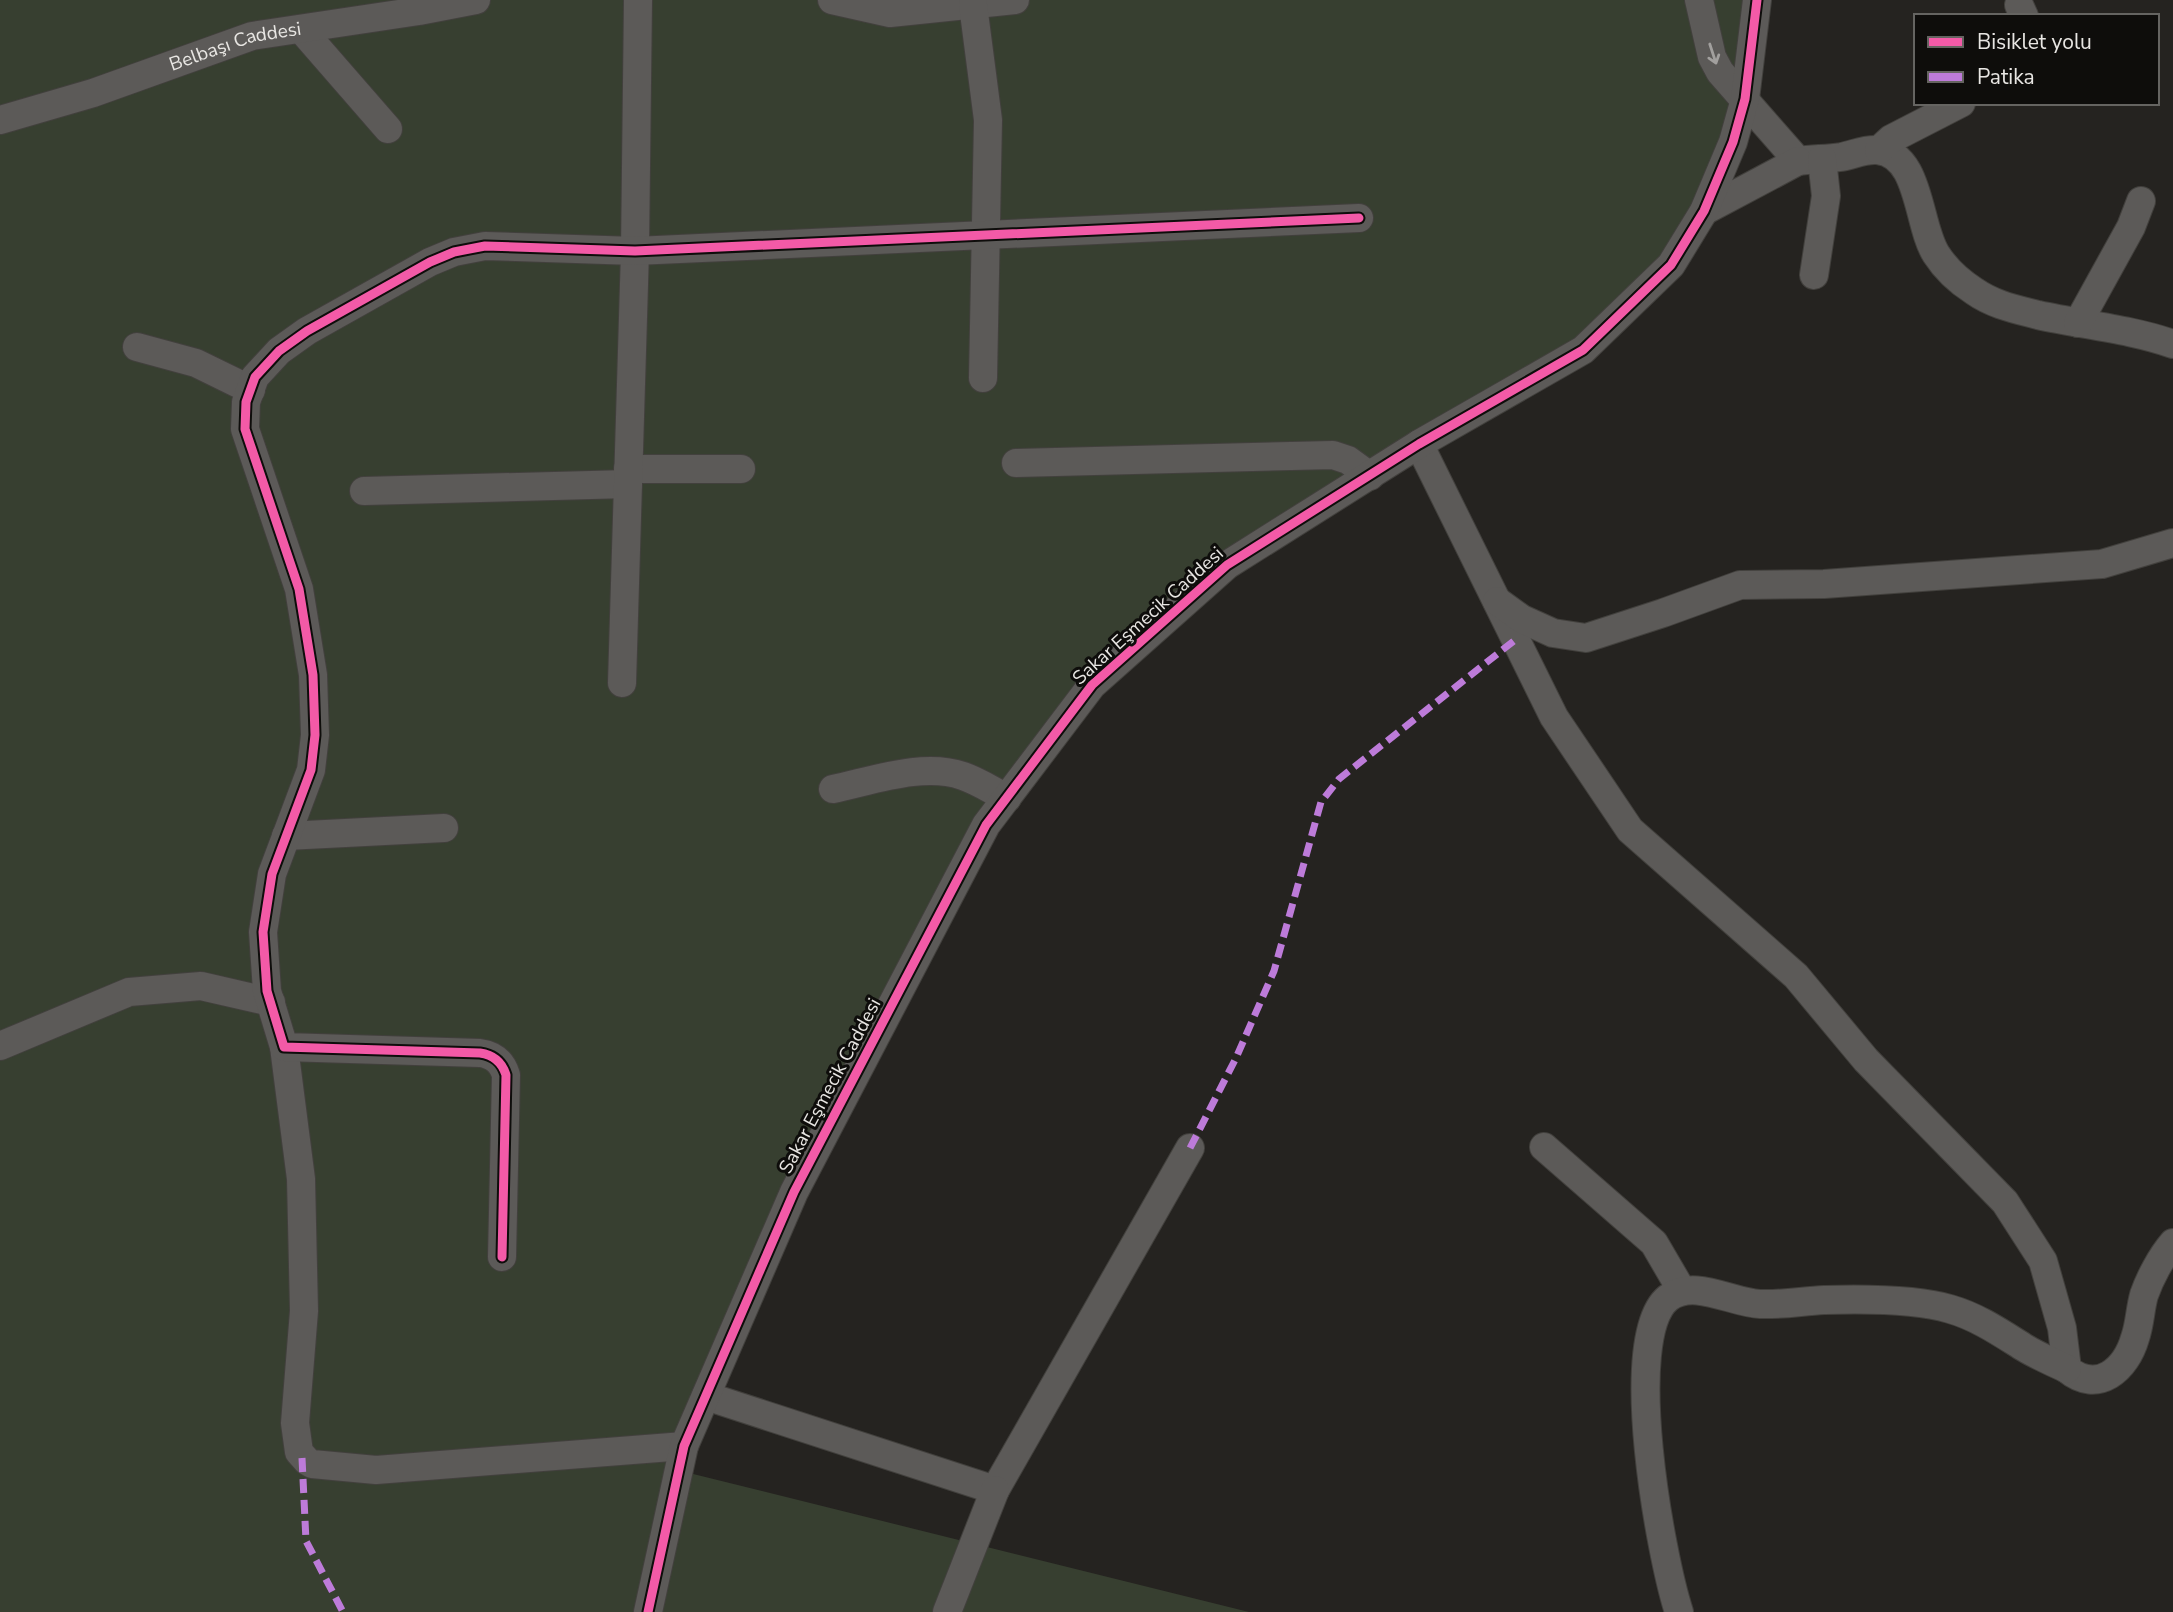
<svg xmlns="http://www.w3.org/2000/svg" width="2173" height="1612" viewBox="0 0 2173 1612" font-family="'Nunito Sans',sans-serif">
<rect width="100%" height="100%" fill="#252320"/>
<path fill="#373f30" d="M0,0H1762L1758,39L1692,224L1610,321L1311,510L1066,719L895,996L681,1471L1249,1612H0Z"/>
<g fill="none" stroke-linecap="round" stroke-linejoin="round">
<defs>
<g id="minor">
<path d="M832,0L890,13L1015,0"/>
<path d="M1699,0L1712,57L1720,72L1798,161C1812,159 1827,159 1841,157C1853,155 1864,149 1877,150C1921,154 1917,224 1936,254C1945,268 1960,282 1974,291C1994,305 2015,309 2038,315C2083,325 2130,329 2173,344"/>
<path d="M973,5L988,120L983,378"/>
<path d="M2019,5L2024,16"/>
<path d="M301,29L388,129"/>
<path id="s1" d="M0,120L93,93L252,36L419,11L476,0"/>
<path d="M1879,150L1891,139L1961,103"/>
<path d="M1704,211L1798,161"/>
<path d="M1814,275L1826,196L1822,159"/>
<path d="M2078,323L2131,227L2141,201"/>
<path d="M137,347L196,363L251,390"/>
<path d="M1419,444L1554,717L1630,830L1796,976L1866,1060L2005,1202L2043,1261L2062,1328L2067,1369C2098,1395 2126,1369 2135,1338C2140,1324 2140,1309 2144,1295C2150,1278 2161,1257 2173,1243"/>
<path d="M1016,463L1333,455L1348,460L1370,476"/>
<path d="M628,469H741"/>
<path d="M364,491L628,484"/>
<path d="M1497,601L1522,619L1553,633L1586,638L1663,613L1740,585L1824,584L2102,564L2173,543"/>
<path d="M622,683L635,251L638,0"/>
<path d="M833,789C872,781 923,762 963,776C978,781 993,791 1007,798"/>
<path d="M286,836L444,828"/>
<path d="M0,1046L129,992L201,986L271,1002"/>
<path d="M284,1047L301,1179L304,1311L295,1423L299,1452L307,1461L312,1464L376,1470L684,1446"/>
<path d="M1544,1147L1654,1243L1682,1291"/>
<path d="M502,1257L506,1075C502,1062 494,1055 480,1053L284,1047L267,991L263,932L272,874L311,770L315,735L313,675L299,589L245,429L246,402L255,377L279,351L307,331L430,262L454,252L485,246L635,251L1359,218"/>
<path d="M706,1396L995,1490L1190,1148"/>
<path d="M648,1612L684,1446L794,1192L986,825L1092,685L1227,565L1419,444L1583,350L1671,265L1704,211L1733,142L1745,99L1757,0"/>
<path d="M947,1612L995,1490"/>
<path d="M1679,1612C1661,1557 1620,1337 1668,1298C1694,1278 1732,1303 1760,1304C1781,1305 1803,1301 1824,1300C1858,1299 1917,1299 1950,1309C1978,1317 2001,1333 2025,1348C2038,1356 2053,1362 2067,1369"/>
</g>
</defs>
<use href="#minor" stroke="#42403d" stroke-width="30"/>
<use href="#minor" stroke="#5c5a58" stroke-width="28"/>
<path stroke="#bd7bd9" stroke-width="7" stroke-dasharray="14 7" stroke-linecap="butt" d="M1190,1148L1236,1058L1274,971L1321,802L1339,779L1515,640
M302,1458L306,1541L343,1612"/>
<defs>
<path id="cycleway" d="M502,1257L506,1075C502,1062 494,1055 480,1053L284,1047L267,991L263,932L272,874L311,770L315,735L313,675L299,589L245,429L246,402L255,377L279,351L307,331L430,262L454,252L485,246L635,251L1359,218
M648,1612L684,1446L794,1192L986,825L1092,685L1227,565L1419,444L1583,350L1671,265L1704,211L1733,142L1745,99L1757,0"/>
</defs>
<use href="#cycleway" stroke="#0e0d0b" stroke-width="13"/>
<use href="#cycleway" stroke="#f35aa7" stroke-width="9"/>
</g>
<defs><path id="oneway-shaft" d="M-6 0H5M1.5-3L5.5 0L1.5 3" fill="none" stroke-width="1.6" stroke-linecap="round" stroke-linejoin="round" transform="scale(1.75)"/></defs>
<use stroke="#a2a09e" href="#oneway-shaft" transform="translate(1713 54) rotate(72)"/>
<g text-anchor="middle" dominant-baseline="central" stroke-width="6" stroke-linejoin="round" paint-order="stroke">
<g font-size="19" fill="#e8e6e3" stroke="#0e0d0b">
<text stroke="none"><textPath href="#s1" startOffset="247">Belbaşı Caddesi</textPath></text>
<text transform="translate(1148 616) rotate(-42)">Sakar Eşmecik Caddesi</text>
<text transform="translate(830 1086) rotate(-62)">Sakar Eşmecik Caddesi</text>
</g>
</g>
<rect x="1914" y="14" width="245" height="91" fill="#0e0d0b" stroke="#656461" stroke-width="2"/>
<rect x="1928" y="37" width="35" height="10" fill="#f35aa7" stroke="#656461" stroke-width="2"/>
<text x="1977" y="49" font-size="21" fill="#e8e6e3">Bisiklet yolu</text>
<rect x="1928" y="72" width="35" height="10" fill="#bd7bd9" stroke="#656461" stroke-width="2"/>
<text x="1977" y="84" font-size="21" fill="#e8e6e3">Patika</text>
</svg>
